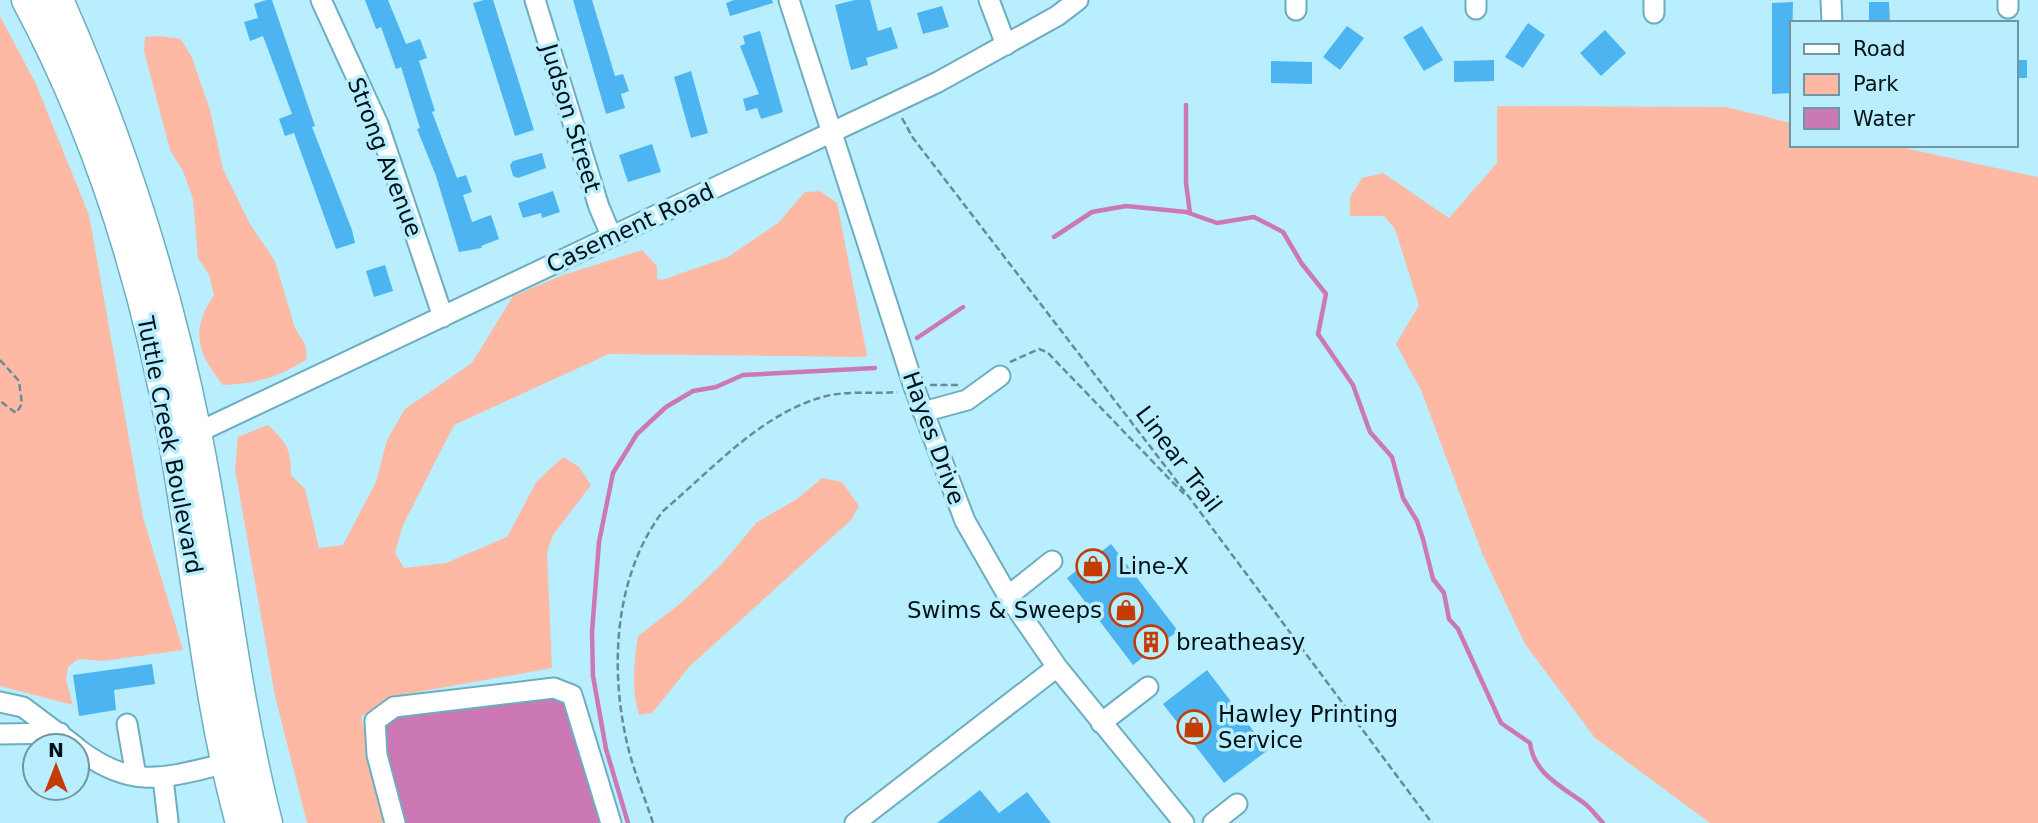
<svg xmlns="http://www.w3.org/2000/svg" width="2038" height="823" viewBox="0 0 2038 823" font-family="'DejaVu Sans',sans-serif">
<rect width="100%" height="100%" fill="#b9eefe"/>
<path fill="#feb9a4" d="M0,16L36,84L89,215L143,517L183,650L103,661L78,659L68,667L66,680L73,705L0,686Z
M160,36L181,39L192,58L210,110L223,169L250,224L275,261L295,328L305,344L307,359C279,377 256,384 223,385C197,353 190,330 214,295L209,275L198,258L193,199L183,171L170,150L144,51L145,37Z
M1497,106L1726,107L1791,123V145H1891L2038,177V823H1710L1595,738L1525,644L1482,553L1421,390L1396,344L1419,305L1395,229L1384,216H1350V197L1362,178L1383,173L1449,218L1497,163Z
M820,191L837,203L867,355L865,357L609,354L454,425L403,525L395,553L404,568L446,563L507,537L537,481L563,457L579,467L591,485L553,535L547,552L552,668L390,697L361,717L388,823H307L275,696L235,469L238,437L268,425C287,443 291,449 291,475L305,489L319,548L343,545L376,482L387,440L405,409L472,363L513,296L563,275L642,250L657,266V279L662,280L728,257L778,223L805,192Z
M822,478L842,482L859,506L851,520L690,666L652,713L639,715C631,689 634,662 638,636L681,603L721,565L757,522L797,499Z"/>
<path fill="#cb78b5" d="M550,695L563,700L568,708L602,823H404L382,741L384,728L398,714Z"/>
<g fill="none" stroke-linecap="round" stroke-linejoin="round">
<path stroke="#cb78b5" stroke-width="4.5" d="M1186,105V183L1190,213
M1054,237L1092,212L1126,206L1186,212L1217,223L1254,217L1283,232L1302,264L1326,294L1318,334L1353,385L1370,432L1392,457L1403,498L1417,521L1423,539L1433,579L1444,593L1449,619L1458,629L1501,723L1530,743C1534,774 1561,786 1584,803C1591,808 1597,817 1603,823
M917,338L963,307
M628,823L606,749L593,676L592,632L599,542L613,473L637,434L666,407L693,391L716,387L743,375L875,368"/>
</g>
<path fill="#4cb5f1" d="M266,0H272L315,126L312,127L352,230L355,243L336,249L294,133L285,136L279,119L292,114L263,36L250,41L244,22L258,18L254,4Z
M365,0H388L406,44L420,39L427,58L419,61L435,111L432,112L457,178L466,175L472,192L463,195L472,222L491,215L499,239L481,246L482,248L459,252L436,176L417,129L420,128L401,67L396,69L381,27L376,29Z
M484,0H493L534,130L515,136L473,3Z
M573,0H592L615,76L623,74L629,91L621,94L625,108L606,114Z
M734,0H772L773,3L730,16L726,3Z
M855,0H870L878,31L891,27L898,48L866,58L868,65L851,70L835,5Z
M1793,2L1791,93L1772,94V3Z
M1869,2H1889L1890,23H1869Z
M942,6L949,27L923,34L917,13Z
M1528,23L1545,35L1523,68L1505,57Z
M1347,26L1364,38L1340,70L1323,57Z
M1422,26L1443,60L1424,71L1403,37Z
M1605,30L1626,53L1601,76L1580,53Z
M760,31L783,112L761,119L757,108L746,111L743,99L759,94L740,46L745,44L743,36Z
M1494,60V81L1454,82V61Z
M2015,60H2027V78H2015Z
M1271,61L1312,62V84L1271,83Z
M691,71L708,133L691,138L674,77Z
M652,144L661,172L628,182L619,155Z
M542,153L546,168L518,178L513,176L510,165L513,161Z
M553,191L560,212L542,218L541,213L523,218L518,203Z
M385,265L393,291L374,297L366,271Z
M1111,544L1178,631L1133,665L1067,578Z
M152,664L155,684L114,690L116,710L79,716L73,675Z
M1207,670L1268,750L1224,783L1163,704Z
M980,790L999,813L1027,792L1051,823H937Z"/>
<g fill="none" stroke-linecap="round" stroke-linejoin="round">
<defs>
<path id="minor" d="M321,0L378,124L443,317
M535,0L599,207L611,235
M789,0L914,387L965,521L1008,596L1057,667L1184,823
M989,0L1006,45
M1654,0V13
M1831,0L1832,23
M2008,0V8
M1476,9V0
M1296,10V0
M923,412L967,400L1000,376
M188,437L938,82L1057,16L1078,0
M1008,596L1052,561
M0,702L23,707L75,746
M1101,723L1148,687
M127,724L136,776
M0,734L60,733
M77,748C132,791 165,778 227,763
M163,778L168,821
M395,823L377,755L375,721L394,707L554,688L572,695L611,823
M855,823L1057,667
M1213,823L1237,804"/>
<path id="highway" d="M27,0C100,136 147,290 174,441C197,568 207,698 241,823
M58,0C120,140 166,283 196,433C222,562 234,695 267,823"/>
</defs>
<use href="#minor" stroke="#6caec0" stroke-width="23"/>
<use href="#highway" stroke="#6caec0" stroke-width="33"/>
<path stroke="#678b97" stroke-width="2.5" stroke-dasharray="7 3.5" stroke-linecap="butt" d="M902,118L913,138L1192,501L1432,823
M0,360L19,381L22,404L16,413L0,401
M1010,362L1039,349L1047,352L1184,494
M930,385H958
M653,823C645,798 634,772 628,747C609,669 614,576 663,511C714,468 765,409 831,395C852,391 875,394 897,392"/>
<use href="#minor" stroke="#fff" stroke-width="19"/>
<use href="#highway" stroke="#fff" stroke-width="30"/>
</g>
<defs>
<symbol id="shop-ring" viewBox="-11 -11 22 22"><circle r="9.5" fill="#b9eefe" stroke="#c43c05" stroke-width="1.5"/><path d="M-5-2.5h2.3a2.7 3.5 0 0 1 5.4 0H5L5.5 6h-11ZM-1.5-2.5h3a1.5 2.3 0 0 0-3 0Z" fill="#c43c05"/></symbol>
<symbol id="building-ring" viewBox="-11 -11 22 22"><circle r="9.5" fill="#b9eefe" stroke="#c43c05" stroke-width="1.5"/><path d="M-4-6H4V6H1V3H-1V6H-4ZM-2.5-4.3h1.7v1.8h-1.7ZM.8-4.3h1.7v1.8H.8ZM-2.5-1h1.7V.8h-1.7ZM.8-1h1.7V.8H.8Z" fill="#c43c05"/></symbol>
</defs>
<g fill-rule="evenodd">
<use href="#shop-ring" x="1074" y="547" width="38" height="38"/>
<use href="#shop-ring" x="1107" y="591" width="38" height="38"/>
<use href="#building-ring" x="1132" y="623" width="38" height="38"/>
<use href="#shop-ring" x="1175" y="708" width="38" height="38"/>
</g>
<g text-anchor="middle" dominant-baseline="central" stroke-width="7" stroke-linejoin="round" paint-order="stroke">
<g font-size="23" fill="#001117" stroke="#b9eefe">
<text transform="translate(571 118) rotate(73)">Judson Street</text>
<text transform="translate(385 157) rotate(69)">Strong Avenue</text>
<text transform="translate(630 228) rotate(-25)">Casement Road</text>
<text transform="translate(934 438) rotate(70)">Hayes Drive</text>
<text transform="translate(170 445) rotate(79)">Tuttle Creek Boulevard</text>
<text transform="translate(1179 459) rotate(53)">Linear Trail</text>
</g>
<g font-size="23" fill="#001117" stroke="#b9eefe" text-anchor="start">
<text x="1118" y="566">Line-X</text>
<text x="1102" y="610" text-anchor="end">Swims &amp; Sweeps</text>
<text x="1176" y="642">breatheasy</text>
<text x="1218" y="714">Hawley Printing<tspan x="1218" dy="26">Service</tspan></text>
</g>
</g>
<rect x="1790" y="21" width="228" height="126" fill="#b9eefe" stroke="#6f96a2" stroke-width="2"/>
<rect x="1804" y="44" width="35" height="10" fill="#ffffff" stroke="#6f96a2" stroke-width="2"/>
<text x="1853" y="56" font-size="21" fill="#001117">Road</text>
<rect x="1804" y="74" width="35" height="21" fill="#feb9a4" stroke="#6f96a2" stroke-width="2"/>
<text x="1853" y="91" font-size="21" fill="#001117">Park</text>
<rect x="1804" y="108" width="35" height="21" fill="#cb78b5" stroke="#6f96a2" stroke-width="2"/>
<text x="1853" y="126" font-size="21" fill="#001117">Water</text>
<g transform="translate(56 767)"><circle r="33" fill="#b9eefe" stroke="#6f96a2" stroke-width="2"/>
<path d="M0-5L12 26L0 18L-12 26Z" fill="#c43c05"/>
<text y="-10" font-size="19" font-weight="bold" text-anchor="middle" fill="#001117">N</text>
</g>
</svg>
